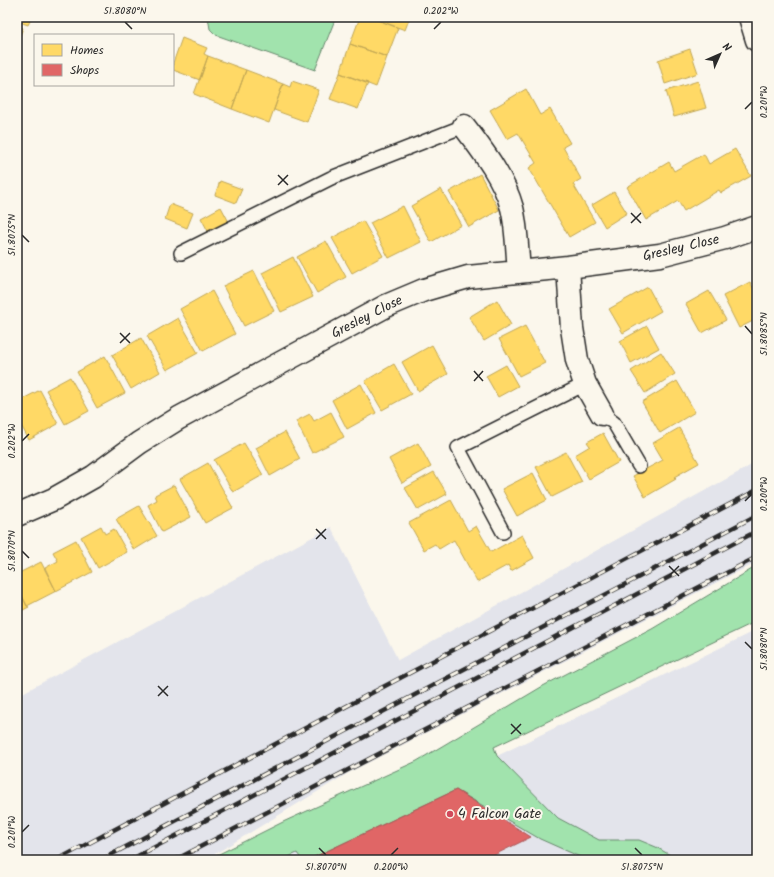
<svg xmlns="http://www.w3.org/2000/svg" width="774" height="877" viewBox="0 0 774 877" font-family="Kalam,sans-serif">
<rect width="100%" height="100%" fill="#fbf7ec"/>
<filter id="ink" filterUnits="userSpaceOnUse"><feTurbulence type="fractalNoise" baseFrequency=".025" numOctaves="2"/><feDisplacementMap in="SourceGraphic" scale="8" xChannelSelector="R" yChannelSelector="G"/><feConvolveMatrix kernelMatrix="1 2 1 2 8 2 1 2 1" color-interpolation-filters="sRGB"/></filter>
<g filter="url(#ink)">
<path fill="#e3e4eb" d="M757,462V563L731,575L350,772L205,860H17V696L331,527L398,660Z
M757,630V860H282L497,756Z"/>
<path fill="#a1e3ad" stroke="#66876c" d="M208,17H336L315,70L216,35L210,29Z
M757,566V621L494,747L497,756L558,818L599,840H639L656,847L670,855L674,860H587L540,839L456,790L308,860H302L297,853L282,860H207L283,822L417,761L543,686L652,629Z"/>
<path fill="#ffd966" stroke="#bfa554" d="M17,17H32L28,25L17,21Z
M360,17H370L398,28L387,57L350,44Z
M370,17H410L405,30Z
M17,26L23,28L17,43Z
M182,38L207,48L204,54L208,56L200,80L173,70V63Z
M350,44L387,57L376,87L340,73Z
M690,49L698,73L665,84L658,60Z
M208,56L246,70L232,109L194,94Z
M246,70L283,84L269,123L232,109Z
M340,73L368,83L358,109L330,99Z
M292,81L319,90L307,122L274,110L283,84L290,87Z
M698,81L706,108L674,117L666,91Z
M526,89L540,115L550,109L570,143L563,147L581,179L573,184L595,222L569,237L529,168L536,163L518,133L507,139L490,110Z
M735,149L751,176L721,193L719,190L684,211L678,201L646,220L627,187L669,162L674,171L704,154L709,164Z
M480,174L499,210L469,227L449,192Z
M220,181L242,189L236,203L215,195Z
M441,189L461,225L431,242L411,206Z
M614,192L627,213L605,227L592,205Z
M170,204L193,213L187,228L165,219Z
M403,206L421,242L389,258L370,223Z
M221,207L229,222L209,233L201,218Z
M363,221L383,256L352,273L332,238Z
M326,241L346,277L317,293L297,257Z
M293,257L313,297L281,312L262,273Z
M254,271L274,311L244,326L223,286Z
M750,282L757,295V319L739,328L723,296Z
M648,287L661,311L623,333L609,309Z
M212,291L235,334L203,351L180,309Z
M709,291L726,320L702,333L686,304Z
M497,300L511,325L484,341L469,317Z
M178,318L198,353L167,370L147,336Z
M525,326L545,363L519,376L499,339Z
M647,326L659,348L631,363L620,341Z
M141,338L160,372L131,389L112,355Z
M432,345L448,374L418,391L402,362Z
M661,352L675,374L645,393L631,371Z
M105,356L125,393L97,408L77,372Z
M394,364L411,394L382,410L365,381Z
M506,365L518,386L498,397L486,376Z
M70,377L89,411L65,424L46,390Z
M677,381L695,412L660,433L642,402Z
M361,384L376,413L347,429L332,400Z
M40,390L58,424L29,440L17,418V402Z
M331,412L344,437L312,453L296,421L310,414L314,421Z
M679,428L699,463L674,477L676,479L645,497L633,476L663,460L653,443Z
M285,432L300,459L270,476L256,448Z
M603,433L619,462L589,479L575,455L590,446L587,442Z
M244,443L263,475L233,492L214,460Z
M418,443L431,467L402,483L389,459Z
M566,452L582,482L552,497L536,467Z
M208,463L233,508L205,523L180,479Z
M434,472L447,494L418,510L405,488Z
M533,473L547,500L517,516L502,489Z
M174,485L191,517L162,532L148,505L157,500L155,495Z
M451,500L468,531L476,526L491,552L522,535L534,558L511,571L508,565L477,582L454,540L439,549L435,544L424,550L409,523Z
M139,506L157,536L134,550L116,519Z
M101,526L105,534L114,529L127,552L98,568L81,537Z
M76,540L92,572L56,591L45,568L58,561L53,552Z
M41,562L56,591L27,606L17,586V574Z
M17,586L27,606L29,607L17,613Z"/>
<path fill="#e06666" stroke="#aa5454" d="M456,790L531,837L484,860H308Z
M757,848V860H752Z"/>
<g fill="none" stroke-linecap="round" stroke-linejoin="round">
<defs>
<path id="service" d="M181,253L331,178L464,126
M602,414L614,423L639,466
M503,532L458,448L585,384"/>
<path id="minor" d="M750,17L757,40
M464,126C482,150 504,178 512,208C517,228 517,250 519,272
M568,267L572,328L577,360L585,384L602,414
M17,515L54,499L93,477L139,443L179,418L386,306L424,290L468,277L568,267L660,255L725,238L757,227"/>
</defs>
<use href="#service" stroke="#2b2b2b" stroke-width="16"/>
<use href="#minor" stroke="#2b2b2b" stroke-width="25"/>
<use href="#service" stroke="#fbf7ec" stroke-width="13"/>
<use href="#minor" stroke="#fbf7ec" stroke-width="22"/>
<defs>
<path id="rail" d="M57,860L345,707L757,490
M101,860L757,515
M130,860L757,531
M175,860L757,557"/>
</defs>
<use href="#rail" stroke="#2b2b2b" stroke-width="4.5"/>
<use href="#rail" stroke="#fbf7ec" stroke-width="3" stroke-dasharray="9" stroke-linecap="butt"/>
</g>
</g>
<path fill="none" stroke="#2b2b2b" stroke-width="1.5" d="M125,22L132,29M434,29L441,22M745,109L752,102M278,175L288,185M278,185L288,175M631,213L641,223M631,223L641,213M22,235L29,242M745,326L752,334M120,333L130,343M120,343L130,333M474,371L483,381M474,381L483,371M22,441L29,434M745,501L752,494M316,529L326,539M316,539L326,529M22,551L29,558M669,566L679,576M669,576L679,566M745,642L752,649M158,686L168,696M158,696L168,686M511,724L521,734M511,734L521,724M22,832L29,825M319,848L326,855M635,848L642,855M391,855L398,848"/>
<circle fill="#d1495b" stroke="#fbf7ec" stroke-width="1.5" cx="450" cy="814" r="4"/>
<g text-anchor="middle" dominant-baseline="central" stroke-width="4" stroke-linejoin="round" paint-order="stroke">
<g font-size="14" fill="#2b2b2b" stroke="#fbf7ec">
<text transform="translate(681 248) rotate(-13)">Gresley Close</text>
<text transform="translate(367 317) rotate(-27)">Gresley Close</text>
</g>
<g font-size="14" fill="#2b2b2b" stroke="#fbf7ec" text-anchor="start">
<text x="458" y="814">4 Falcon Gate</text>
</g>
</g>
<rect width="774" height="877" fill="none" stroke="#fbf7ec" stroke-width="44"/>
<rect x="34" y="34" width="140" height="52" fill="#fbf7ec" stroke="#a8a59f"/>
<rect x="42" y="44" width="20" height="12" fill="#ffd966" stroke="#a8a59f"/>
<text x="70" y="54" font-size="12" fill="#2b2b2b">Homes</text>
<rect x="42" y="64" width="20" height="12" fill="#e06666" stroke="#a8a59f"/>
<text x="70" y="74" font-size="12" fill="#2b2b2b">Shops</text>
<g transform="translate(720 54) rotate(45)" stroke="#fbf7ec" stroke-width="3" paint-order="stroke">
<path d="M0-3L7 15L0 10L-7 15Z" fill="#2b2b2b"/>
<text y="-6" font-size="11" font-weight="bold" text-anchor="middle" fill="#2b2b2b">N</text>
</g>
<rect x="22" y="22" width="730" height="833" fill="none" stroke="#2b2b2b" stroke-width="1.5"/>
<g font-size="10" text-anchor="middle" fill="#2b2b2b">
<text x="125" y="14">51.8080°N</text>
<text x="441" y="14">0.202°W</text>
<text transform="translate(763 102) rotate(-90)" y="4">0.201°W</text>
<text transform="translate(11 235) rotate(-90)" y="4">51.8075°N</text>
<text transform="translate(763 334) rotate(-90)" y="4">51.8085°N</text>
<text transform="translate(11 441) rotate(-90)" y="4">0.202°W</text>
<text transform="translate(763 494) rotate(-90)" y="4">0.200°W</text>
<text transform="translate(11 551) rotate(-90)" y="4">51.8070°N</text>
<text transform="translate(763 649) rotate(-90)" y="4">51.8080°N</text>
<text transform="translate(11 832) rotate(-90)" y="4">0.201°W</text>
<text x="326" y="870">51.8070°N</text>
<text x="391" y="870">0.200°W</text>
<text x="642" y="870">51.8075°N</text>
</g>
</svg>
